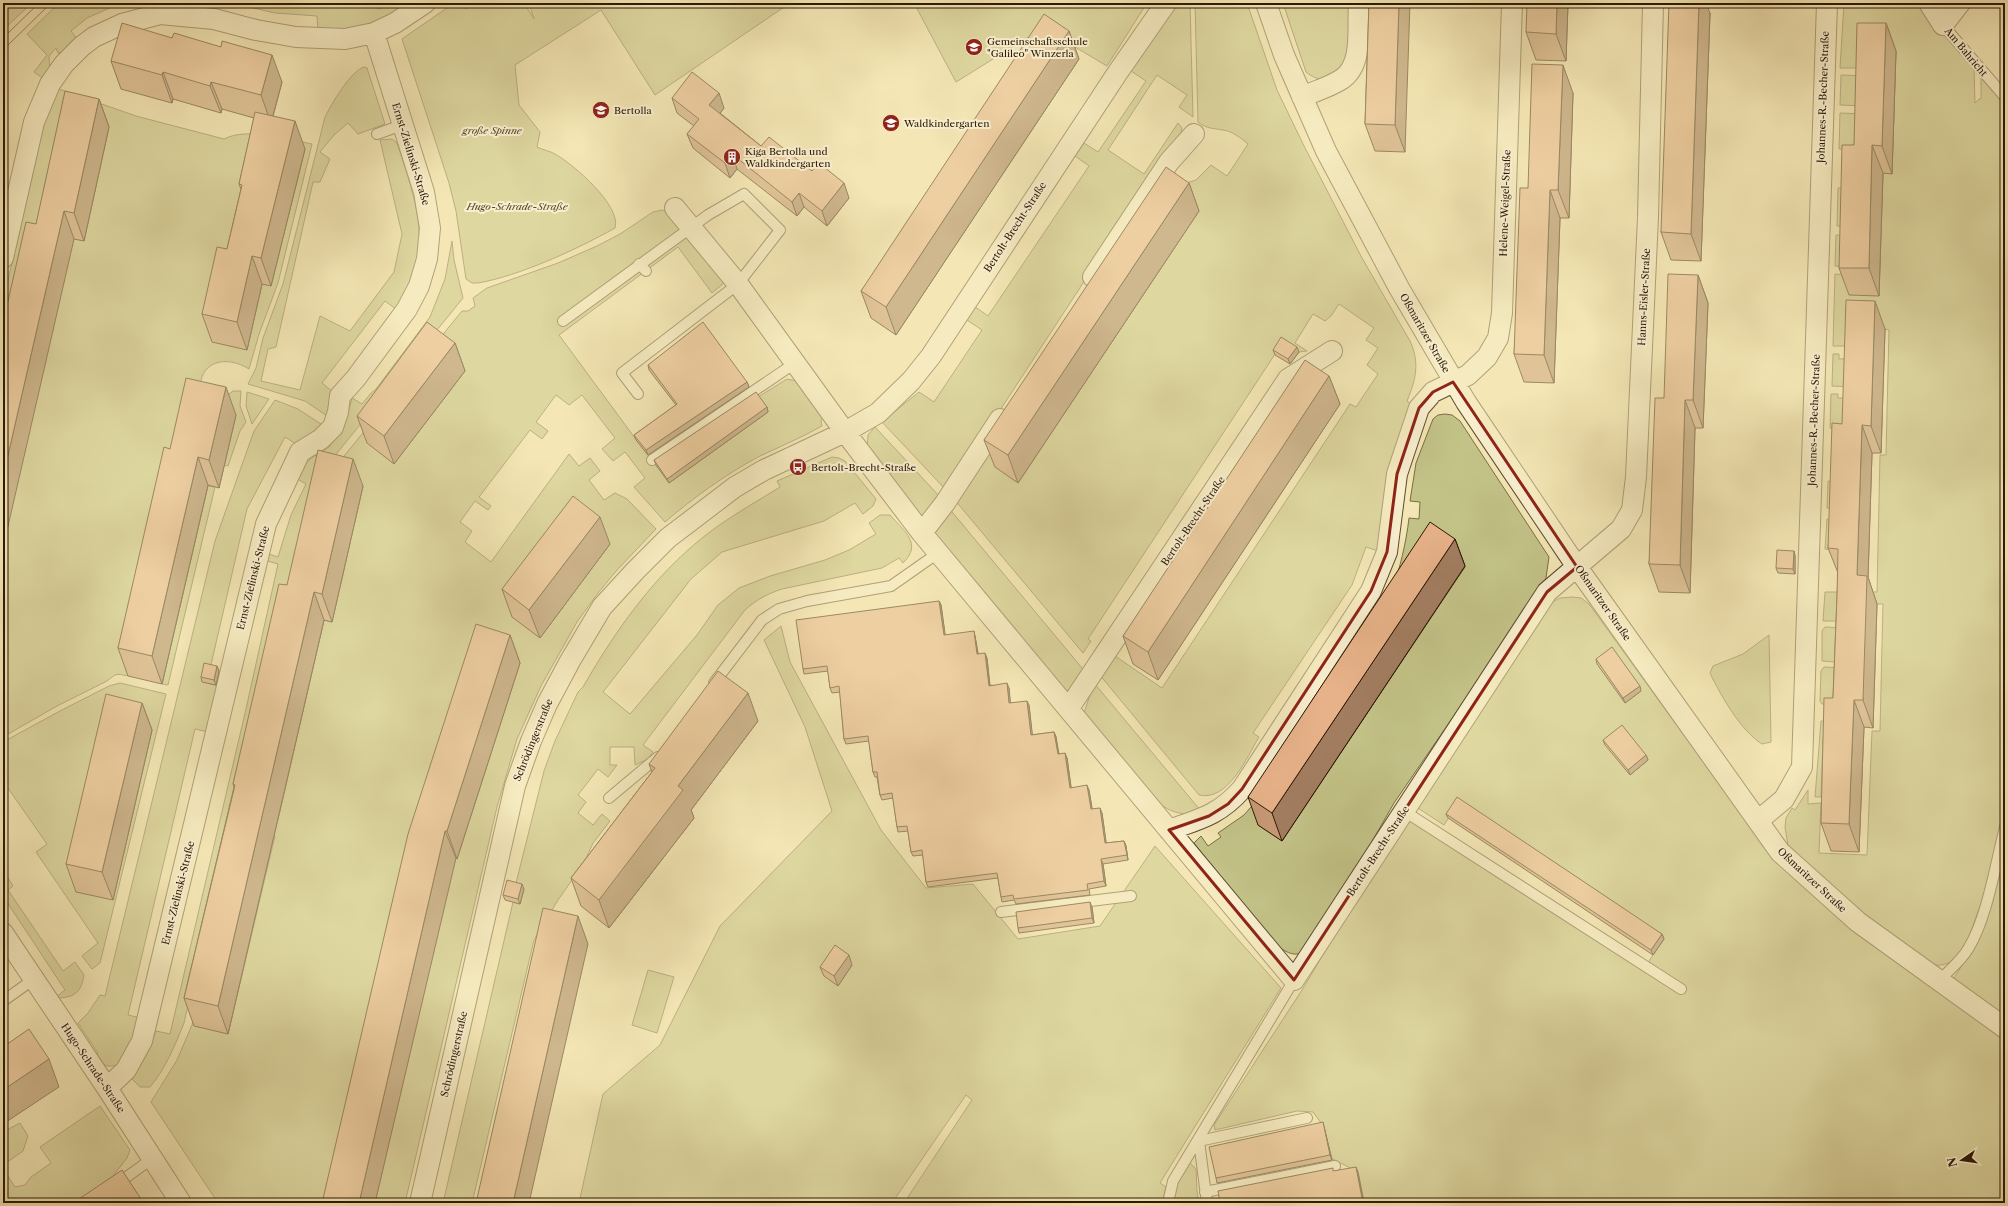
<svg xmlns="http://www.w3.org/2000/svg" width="2008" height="1206" viewBox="0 0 2008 1206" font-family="'Libre Caslon Text',serif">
<rect width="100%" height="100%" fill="#f4e7b5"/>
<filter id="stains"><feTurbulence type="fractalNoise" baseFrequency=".005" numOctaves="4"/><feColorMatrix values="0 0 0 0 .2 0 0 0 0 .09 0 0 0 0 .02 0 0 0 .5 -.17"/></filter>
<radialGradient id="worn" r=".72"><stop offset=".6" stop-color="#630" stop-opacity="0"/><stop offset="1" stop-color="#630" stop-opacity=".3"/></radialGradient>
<path fill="#c3c388" stroke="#786e46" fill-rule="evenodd" d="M3,3H32L3,30Z
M59,3H121L87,18L71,31L78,40L68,51L58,53L56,48L49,56L50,73L45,80L34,72L47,55L27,34Z
M232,3H357L381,9L387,3H411L387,18L359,28L318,32L317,16L275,13Z
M454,3H460L466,9L472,3H524L534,19L529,3H790L655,95L601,10L515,65L519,105L540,132L537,147C543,150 550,151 555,154C573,164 622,206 615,228C578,249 519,276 478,283H472L466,279L456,211L449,183L402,39Z
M914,3H1147L1107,66L1043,28L956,82Z
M1176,3H1190L1193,117L1179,107L1187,95L1157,75L1108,150L1144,174L1178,123L1182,128L1181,133L963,467L946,490L882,422L919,392L934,402L982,330L967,320L974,306L988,316L1089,166L1075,156L1084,143L1098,152L1146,81L1131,71Z
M1195,3H1247L1277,90L1303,144L1362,258L1410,341C1420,363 1416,379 1407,401L1412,405L1378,551L1366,547L1352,585L1253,733L1259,737C1247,757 1228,802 1199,795L1099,674L1115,656L1162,688L1350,404L1356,407L1378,374L1367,365L1378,348L1366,340L1374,328L1339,304L1331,316L1325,321L1313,314L1295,343L1307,351L1299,352L1283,342L1088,639L1091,641L1083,653L954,499L1176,186L1196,180L1211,165L1227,176L1248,144C1241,138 1232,131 1223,130C1212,128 1207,129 1198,122Z
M1283,3H1355V29L1342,70C1327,78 1321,84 1306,72Z
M1844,3H1925L1974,69L1975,103L1979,99H1981V77L2005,104V1023L1950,984L1979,939L1984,898C1972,919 1967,970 1933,965L1857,909L1788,845L1785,827L1786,818L1792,808L1795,810L1808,790V804L1821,803L1819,853L1867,855L1872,731H1880L1883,604L1848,603L1847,621H1823L1825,592H1877L1880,455H1886L1889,330L1885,329L1856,346H1833L1835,274L1849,275L1882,188L1883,173H1892L1896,52L1866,68H1840Z
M364,67L367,68L385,124L358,134L348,123L334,135L320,152L330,159L320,182H313L276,347L268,349L261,381L300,390L320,316L350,331L394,272L402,234L380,140L392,139L397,143C411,186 430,235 412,280C409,290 402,300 397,310L385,301L322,383L333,392L330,418L305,401L248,384L256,368L263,338L283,284L325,117C332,103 350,72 364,67Z
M1841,75L1867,76L1865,106L1840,105Z
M59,89L136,116L224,139C247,127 287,139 312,144L278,283L259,334L249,369C227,355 199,360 200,391L224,398L233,391H241L240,406L246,422L240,431L228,466L224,465L174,475L128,676C115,673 116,674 107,681L57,706L3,737V302L45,119L51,102Z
M1840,113L1865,114L1864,150L1839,149Z
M1838,188H1843L1851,227L1837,226Z
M662,210L670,212L724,283L712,293L678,247L559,335L646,453L658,468L758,397L787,379L797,381L824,416L821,421L822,426C801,438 779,447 758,457C725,475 693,498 665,522L634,487L645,478L625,452L613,461L602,449L615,438L582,395L569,405L556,395L536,422L548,431L542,439L530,430L479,497L491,506L488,510L475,501L460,522L472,531L465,542L491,562L569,454L579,466L590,458L600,471L589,480L604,500L615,493L627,499L656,529L617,570L598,593L577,622L541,686L517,739L497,807L405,1203H375L451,875L339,1203H218L151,1102L177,1060L192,1025L287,612L327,477L462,311H468L475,306L473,298L487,288L558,263L597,246L620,234L653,212ZM290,611L332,622L324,620L278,820L243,812ZM242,827L275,836L228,1034Z
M1836,235L1851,236L1850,267L1835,266Z
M452,241L454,260L463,298L320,474L293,587L279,610L184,1023C175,1045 166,1068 150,1087H140L132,1079L147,1053L156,1031L170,1034L246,709L278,564L264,560L266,553L278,557L291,515L306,484L294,477L310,459L329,447L340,433L347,417L352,398L362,404L371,393L376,389L430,317L445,279Z
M1833,354H1839V359L1855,358L1854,387L1832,386Z
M247,392L269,399L252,424L246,406Z
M1831,394H1838V398H1850L1853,429L1830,428Z
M275,400L298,409L324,426L296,444L285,437L247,509L210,669L203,682L218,686L208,732L195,729L128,1015L141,1018L135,1040L118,1065C106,1068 101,1065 95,1055L98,1053L78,1023L88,1013L100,995L105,996L215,541L254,431Z
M1445,414L1452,415L1460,421L1549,557L1546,578L1541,589L1394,803L1315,941C1300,957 1295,958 1277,946L1194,843L1201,836L1208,846L1221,837L1218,833L1244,815L1258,799L1392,592C1400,567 1406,544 1409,518L1419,519L1420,502L1410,501L1416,463L1433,419L1438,415ZM1465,567L1282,841L1258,825V824Z
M875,427L941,498L924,516H920L867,451L868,435Z
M832,457L839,458L845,461L876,499L873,506L863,514L855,503L824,521L722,552L691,579L603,692L630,714L697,635L718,605L739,588L770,576L825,560L849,550L876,534L869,523L880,515H890C904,531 923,544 903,563L899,558L882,568L782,589C767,594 756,600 745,610L643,745L653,752L648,759L635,765L634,747H610V765H617L608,777L598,769L578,795L586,802L578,813L593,825L602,814L610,821L593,843L584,863L558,900L534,940L472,1203H443L513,902L520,904L523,889L515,887L544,771L555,741L578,692L583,687C618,626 660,567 718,526C738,512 759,500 780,487L777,481Z
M1828,481H1838L1833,509L1827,508Z
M208,486L215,487L168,685L162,684Z
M948,507L1087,674L1074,688L1066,691L935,535V529Z
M1827,519H1831L1832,550L1825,549Z
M1572,597L1581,598L1589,604L1774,860L2005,1033V1203H1366L1364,1201L1358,1172L1331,1158L1324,1127L1313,1112L1297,1111L1215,1130L1214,1125L1302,990L1406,816L1646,966L1663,939L1459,802L1444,825L1413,805L1552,602L1560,598Z
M781,626L790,662L881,830L926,888L973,884L1018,939L1100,926L1155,846L1281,988L1160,1183L1166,1187L1162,1203H904L972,1100L966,1095L892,1203H579L603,1094L660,1045L720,926L832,811L805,727L764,640Z
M1825,627L1847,628L1846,663L1822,661V631Z
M1769,635L1771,742L1762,744C1741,731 1721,696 1710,673L1713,666L1743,654Z
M1824,667L1845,668L1844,704H1822L1820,701L1821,671Z
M120,683L166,694L100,963L92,969L82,956L98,943L36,852L47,844L3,781V742L60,711L109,686Z
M1094,683L1201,811C1185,816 1174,814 1160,804L1084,713Z
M1821,721H1824L1825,736L1823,739L1821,797H1815Z
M3,870L13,886L8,890L63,971L75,962L84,975C81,994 73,998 55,998L65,990L3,896Z
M648,970L674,977L657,1033L632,1025Z
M100,1106L130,1150L127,1158L106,1185L77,1203H3V1169L15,1187L25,1185L31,1177L51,1163L40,1147Z
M20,1123L28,1136L23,1151L3,1165V1132Z
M1190,1163L1196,1169L1197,1192L1199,1203H1173L1177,1184Z"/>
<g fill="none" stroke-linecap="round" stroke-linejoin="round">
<defs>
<path id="service" d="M1943,25L2005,97
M377,134L402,125
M639,264L646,271
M563,321L708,215L744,194L780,230L738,284L622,373L638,394
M652,460L795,363
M714,683L762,620L779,609L807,601L891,586L938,553
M609,798L658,757
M1404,811L1681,989
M1001,912L1131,896
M1939,981C1948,971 1961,961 1968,949C1987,919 1996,862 2005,827
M3,1001L34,979
M117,1184L146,1163
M1205,1192L1335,1166
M1168,1203L1173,1181L1294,980
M1207,1203L1199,1141L1307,1118"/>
<path id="minor" d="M1266,3L1284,55L1326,151L1399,288L1466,402L1577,567L1780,852L1858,922L2005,1028
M1929,3L1943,25L1960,3
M1302,97C1315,91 1330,87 1342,79C1364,64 1357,27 1359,3
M675,208L738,284L845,432L921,532L1294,980L1547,592L1621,529L1632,510L1636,477L1648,217L1653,3
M3,258L34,122L50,84L64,64L82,46L94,37L122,24L160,14L214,19L256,30L296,37L345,39L374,33L395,23L425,3
M1093,277L1169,162L1194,134
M921,532L928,525L945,503L1000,419
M1069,708L1288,379L1332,351
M1758,821L1784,799L1802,767L1827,3
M1169,830C1200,819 1219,815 1242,789L1371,591L1387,552L1397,474L1419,408L1433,392L1468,375L1487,357L1498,338L1502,313L1512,3
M3,933L107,1088L181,1203
M107,1088L126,1070L142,1041L266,524L300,452L321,439L333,427L338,412L340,396L356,378L407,309L419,286L427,259L430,228L424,192L374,33
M420,1203L515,786L531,741L547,704L570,661L602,607L635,571L668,538L735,487L764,470L845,432L878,413L911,381L931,356L1118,72L1166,3"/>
</defs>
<use href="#service" stroke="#5f4c30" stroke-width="12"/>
<use href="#minor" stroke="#5f4c30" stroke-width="22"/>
<use href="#service" stroke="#f8efcf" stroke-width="10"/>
<use href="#minor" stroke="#f8efcf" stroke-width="20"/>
<path stroke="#2d1803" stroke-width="1" d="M3,38L39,3
M3,50L51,3"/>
</g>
<path fill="#c79976" stroke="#2d1803" d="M1369,3L1405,152L1375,151L1365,124Z
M1568,3L1566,61L1536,60L1526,32Z
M1710,13L1701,261L1671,260L1661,232Z
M1886,23L1896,51L1892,174L1883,173L1879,296L1849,295L1839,268L1854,145Z
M1069,31L1079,59L896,335L871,318L861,291Z
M111,61L282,82L273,116L305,149L271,286L262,284L247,350L212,342L202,314L227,249L241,189L239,184L254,118L222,109L221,113L173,99L172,103L121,89Z
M1573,93L1569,218H1560L1554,383L1524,382L1514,354L1528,188Z
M672,98L724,108L720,113L761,146L812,171L849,198L827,226L804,207L797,216L737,169L730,178L693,148L687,134L694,126L677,113Z
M99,99L109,127L84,241L74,239L36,224Z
M1189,183L1199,211L1018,483L995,467L984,440Z
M1698,275L1708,303L1703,428H1695L1690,593L1659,592L1649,564L1664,398Z
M1885,329L1881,453H1872L1868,577L1877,604L1873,728L1864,727L1859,852L1831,851L1821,823L1833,698L1838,573L1828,548L1842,424Z
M455,343L465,371L394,464L367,443L357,416Z
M1273,350L1299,352L1290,364L1275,355Z
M648,365L747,382L749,387L648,455L636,440L634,435L676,405L649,370Z
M1329,376L1340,404L1158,680L1133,664L1123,636Z
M767,407L768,412L669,483L656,465L654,460Z
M236,415L219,488L208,485L162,684L128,676L118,648L170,449Z
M363,486L332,622L324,620L228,1034L194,1026L184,998L234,787L233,784L287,585Z
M1455,539L1465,566L1282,841L1258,825L1248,797Z
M610,544L540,638L512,617L502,589Z
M1794,551L1795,556V574L1778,573L1776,568Z
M939,601L941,605L945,635L975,636L978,654L987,658L990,685L1009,688L1010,703L1029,705L1032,735L1054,732L1056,737L1059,754L1067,758L1071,788L1089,790L1092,809L1102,813L1106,843L1124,841L1126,846L1128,860L1103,864L1106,886L1089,889L1090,895L1016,904L1014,900L1002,902L1001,897L998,878L928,887L926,882L923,855L913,856L911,852L908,831L898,832L897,827L893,798L882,800L880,795L877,777H875L873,772L869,741L846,744L844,739L840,692L832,693L830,688L828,671L804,674L803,669Z
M510,635L520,663L457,859L456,858L322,1203Z
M1596,659L1641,691L1625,703L1597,664Z
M217,666L219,671L216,685L202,682L201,677Z
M142,703L152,730L113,900L76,892L66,864Z
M758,721L691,810L694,818L609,928L581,906L571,878L652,772L649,764Z
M1603,740L1646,755L1648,760L1630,775L1605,745Z
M1446,814L1662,934L1664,939L1653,955L1448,818Z
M524,889L520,904L505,900L503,895Z
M1092,907L1094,923L1019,933L1018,928Z
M852,965L838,986L824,976L820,967Z
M1324,1127L1332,1160L1217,1183L1216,1178Z"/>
<path fill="#a27d60" stroke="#2d1803" d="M1399,3H1410L1405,152L1395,125Z
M1557,3H1568L1566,61L1556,34Z
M1699,3H1706L1710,13L1701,261L1691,234Z
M1886,23L1896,51L1892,174L1882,146Z
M1069,31L1079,59L896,335L886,307Z
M272,55L282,82L271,123L261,95Z
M1563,65L1573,93L1569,218L1558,190Z
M163,72L173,99L172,103L162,75Z
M211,82L222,109L221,113L210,86Z
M719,93L724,108L715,120L709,105Z
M99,99L109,127L84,241L74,213Z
M295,121L305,149L271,286L261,258Z
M1872,145L1883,173L1879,296L1869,268Z
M732,154L737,169L730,178L725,163Z
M844,183L849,198L827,226L822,211Z
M1189,183L1199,211L1018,483L1008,455Z
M1550,190L1560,218L1554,383L1544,355Z
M799,193L804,207L797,216L792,202Z
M64,211L74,239L3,548V477Z
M252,256L262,284L247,350L237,322Z
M1698,275L1708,303L1703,428L1693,400Z
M1875,301L1885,329L1881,453L1871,426Z
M455,343L465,371L394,464L384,436Z
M1297,347L1299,352L1290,364L1288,359Z
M1329,376L1340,404L1158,680L1148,652Z
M747,382L749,387L648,455L646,450Z
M226,387L236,415L219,488L209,460Z
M1685,400L1695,428L1690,593L1680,565Z
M767,407L768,412L669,483L667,479Z
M1862,425L1872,453L1868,577L1877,604L1873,728L1863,700L1857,575Z
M198,457L208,485L162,684L152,656Z
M353,459L363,486L332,622L322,594Z
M600,517L610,544L540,638L529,610Z
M1455,539L1465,566L1282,841L1272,813Z
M1794,551L1795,556V574L1793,569Z
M314,592L324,620L228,1034L218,1006Z
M939,601L941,605L946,640L944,635Z
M974,631L975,636L979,659L977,654Z
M510,635L520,663L457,859L447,831Z
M985,653L987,658L990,691L989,686Z
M217,666L219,671L216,685L214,680Z
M1007,683L1009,688L1011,708L1009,703Z
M1640,686L1641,691L1625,703L1623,698Z
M748,693L758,721L691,810L694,818L609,928L599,900L678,786Z
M1854,700L1864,727L1859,852L1849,824Z
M1027,701L1029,705L1033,740L1031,735Z
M142,703L152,730L113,900L102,872Z
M1054,732L1056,737L1059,759L1058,754Z
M1065,753L1067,758L1072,793L1070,788Z
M1646,755L1648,760L1630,775L1628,770Z
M1087,785L1089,790L1093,814L1091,809Z
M1100,808L1102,813L1107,848L1105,843Z
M445,831L456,858L375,1203H359Z
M1124,841L1126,846L1128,860L1127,855Z
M1101,859L1103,864L1106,886L1104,881Z
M522,884L524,889L520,904L518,899Z
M1090,902L1092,907L1094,923L1092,918Z
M578,916L588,944L529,1203H513Z
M1662,934L1664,939L1653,955L1651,950Z
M849,955L852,965L838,986L834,976Z
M49,1059L59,1087L3,1124V1090Z
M1323,1122L1324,1127L1332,1160L1330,1155Z
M1356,1167L1358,1172L1364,1203H1363Z"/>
<path fill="#e7b289" stroke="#2d1803" d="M1369,3H1399L1395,125L1365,124Z
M1527,3H1557L1556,34L1526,32Z
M1669,3H1699L1691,234L1661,232Z
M1044,14L1069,31L886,307L861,291Z
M122,23L172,38L174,33L221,47L222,41L272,55L261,95L211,82L210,86L163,72L162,75L111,61Z
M1857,23H1886L1882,146L1872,145L1869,268H1839L1842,145H1854Z
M1532,64L1563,65L1558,190H1550L1544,355L1514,354L1520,188H1528Z
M692,72L719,93L709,105L761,146L769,137L812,171L819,163L844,183L822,211L799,193L792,202L732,154L725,163L687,134L699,119L672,98Z
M65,91L99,99L74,213L64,211L3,477V323L26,222L36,224Z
M255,112L295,121L261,258L252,256L237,322L202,314L217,247L227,249L242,185L239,184Z
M1166,167L1189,183L1008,455L984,440Z
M1668,274L1698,275L1693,400H1685L1680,565L1649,564L1655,398H1664Z
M1846,300L1875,301L1871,426L1862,425L1857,575L1867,576L1863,700H1854L1849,824L1821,823L1824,698H1833L1837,596L1838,549L1828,548L1832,423L1842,424Z
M427,322L455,343L384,436L357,416Z
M703,322L747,382L646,450L634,435L677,404L648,365Z
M1281,337L1297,347L1288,359L1273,350Z
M1305,360L1329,376L1148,652L1123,636Z
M186,378L226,387L209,460L198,457L152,656L118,648L164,447L170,449Z
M756,392L767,407L667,479L654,460Z
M318,450L353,459L322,594L314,592L218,1006L184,998L235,785L233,784L279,584L287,585Z
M573,496L600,517L529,610L502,589Z
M1430,522L1455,539L1272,813L1248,797Z
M1777,550L1794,551L1793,569L1776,568Z
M939,601L944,635L974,631L977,654L985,653L989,686L1007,683L1009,703L1027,701L1031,735L1054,732L1058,754L1065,753L1070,788L1087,785L1091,809L1100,808L1105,843L1124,841L1127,855L1101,859L1104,881L1087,884L1088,890L1014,899L1013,895L1001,897L997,873L926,882L922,850L911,852L907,826L897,827L892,793L880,795L877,772H873L868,736L844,739L839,686L830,688L827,666L803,669L796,620Z
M476,624L510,635L447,831H445L359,1203H322L408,834Z
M1612,647L1640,686L1623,698L1596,659Z
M204,663L217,666L214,680L201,677Z
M718,671L748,693L678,786L683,790L599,900L571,878L655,768L649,764Z
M106,694L142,703L102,872L66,864Z
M1622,725L1646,755L1628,770L1603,740Z
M1457,797L1662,934L1651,950L1446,814Z
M507,880L522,884L518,899L503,895Z
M1090,902L1092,918L1018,928L1016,912Z
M543,908L578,916L513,1203H476Z
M835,945L849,955L834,976L820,967Z
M29,1029L49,1059L3,1090V1047Z
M1323,1122L1330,1155L1216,1178L1209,1147Z
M1356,1167L1363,1203H1220L1218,1191L1333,1168V1171Z
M122,1170L143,1202L141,1203H73Z"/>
<path d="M0 0H2008V1206H0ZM1453,382L1577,567L1547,592L1294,980L1169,830L1209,816L1228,804L1242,789L1371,591L1387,552L1397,474L1419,408L1433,392Z" fill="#f4e7b5" fill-opacity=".55" fill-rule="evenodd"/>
<path fill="none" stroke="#8f2418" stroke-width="3" stroke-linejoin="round" d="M1453,382L1577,567L1547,592L1294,980L1169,830L1209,816L1228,804L1242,789L1371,591L1387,552L1397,474L1419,408L1433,392Z"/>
<defs>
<symbol id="school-disc" viewBox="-11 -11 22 22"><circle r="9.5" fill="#8f2418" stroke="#f8efcf"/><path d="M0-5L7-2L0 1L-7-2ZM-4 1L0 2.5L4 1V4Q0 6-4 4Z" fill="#fff"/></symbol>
<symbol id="building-disc" viewBox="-11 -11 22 22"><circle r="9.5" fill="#8f2418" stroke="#f8efcf"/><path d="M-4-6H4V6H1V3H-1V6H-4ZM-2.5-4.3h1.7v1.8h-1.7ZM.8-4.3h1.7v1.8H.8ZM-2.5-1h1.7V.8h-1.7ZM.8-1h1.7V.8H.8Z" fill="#fff"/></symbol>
<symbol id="bus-disc" viewBox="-11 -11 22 22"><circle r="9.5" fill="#8f2418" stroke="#f8efcf"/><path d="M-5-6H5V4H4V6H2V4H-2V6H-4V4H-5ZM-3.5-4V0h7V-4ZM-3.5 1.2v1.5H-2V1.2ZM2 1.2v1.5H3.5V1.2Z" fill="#fff"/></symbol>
</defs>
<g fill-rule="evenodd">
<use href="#school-disc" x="964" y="37" width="20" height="20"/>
<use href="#school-disc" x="591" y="100" width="20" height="20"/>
<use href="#school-disc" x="881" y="113" width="20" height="20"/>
<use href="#building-disc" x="722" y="147" width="20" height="20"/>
<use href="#bus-disc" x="788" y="457" width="20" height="20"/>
</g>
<g text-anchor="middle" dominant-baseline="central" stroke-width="4" stroke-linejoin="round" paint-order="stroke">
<g font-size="10" fill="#2d1803" stroke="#f8efcf" text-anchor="start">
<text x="987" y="41">Gemeinschaftsschule<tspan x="987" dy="12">"Galileo" Winzerla</tspan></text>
<text x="614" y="110">Bertolla</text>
<text x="904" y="123">Waldkindergarten</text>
<text x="745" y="151">Kiga Bertolla und<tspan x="745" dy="12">Waldkindergarten</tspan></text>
<text x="811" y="467">Bertolt-Brecht-Straße</text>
</g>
<g font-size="10" fill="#2d1803" stroke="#f8efcf">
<text transform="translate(1966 52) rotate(50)">Am Bahricht</text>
<text transform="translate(1823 97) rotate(-88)">Johannes-R.-Becher-Straße</text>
<text transform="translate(411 154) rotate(73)">Ernst-Zielinski-Straße</text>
<text transform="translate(1505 203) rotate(-88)">Helene-Weigel-Straße</text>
<text transform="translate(1015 227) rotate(-57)">Bertolt-Brecht-Straße</text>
<text transform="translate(1644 297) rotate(-87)">Hanns-Eisler-Straße</text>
<text transform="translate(1425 333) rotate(60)">Oßmaritzer Straße</text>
<text transform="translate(1814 420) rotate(-88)">Johannes-R.-Becher-Straße</text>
<text transform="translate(1193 521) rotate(-56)">Bertolt-Brecht-Straße</text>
<text transform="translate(253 578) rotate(-76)">Ernst-Zielinski-Straße</text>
<text transform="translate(1603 603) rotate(55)">Oßmaritzer Straße</text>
<text transform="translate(533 740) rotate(-68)">Schrödingerstraße</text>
<text transform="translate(1378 851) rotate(-57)">Bertolt-Brecht-Straße</text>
<text transform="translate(1812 880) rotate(43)">Oßmaritzer Straße</text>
<text transform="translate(178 893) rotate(-76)">Ernst-Zielinski-Straße</text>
<text transform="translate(454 1054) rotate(-77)">Schrödingerstraße</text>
<text transform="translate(93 1068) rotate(56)">Hugo-Schrade-Straße</text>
</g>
<g font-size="10" font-style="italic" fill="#5a4b2b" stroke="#f8efcf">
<text x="492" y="130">große Spinne</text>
<text x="517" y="206">Hugo-Schrade-Straße</text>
</g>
</g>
<rect width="2008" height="1206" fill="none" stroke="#f4e7b5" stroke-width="16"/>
<rect x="4" y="4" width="2000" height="1198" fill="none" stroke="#2d1803" stroke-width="2"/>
<rect x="8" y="8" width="1992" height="1190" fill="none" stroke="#2d1803"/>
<g transform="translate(1962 1160) rotate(257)" stroke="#f8efcf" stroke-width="3" paint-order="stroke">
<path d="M0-3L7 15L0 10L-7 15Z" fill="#2d1803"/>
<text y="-6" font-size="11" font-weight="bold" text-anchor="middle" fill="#2d1803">N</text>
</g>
<rect width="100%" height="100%" filter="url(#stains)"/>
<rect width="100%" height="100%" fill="url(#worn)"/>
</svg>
